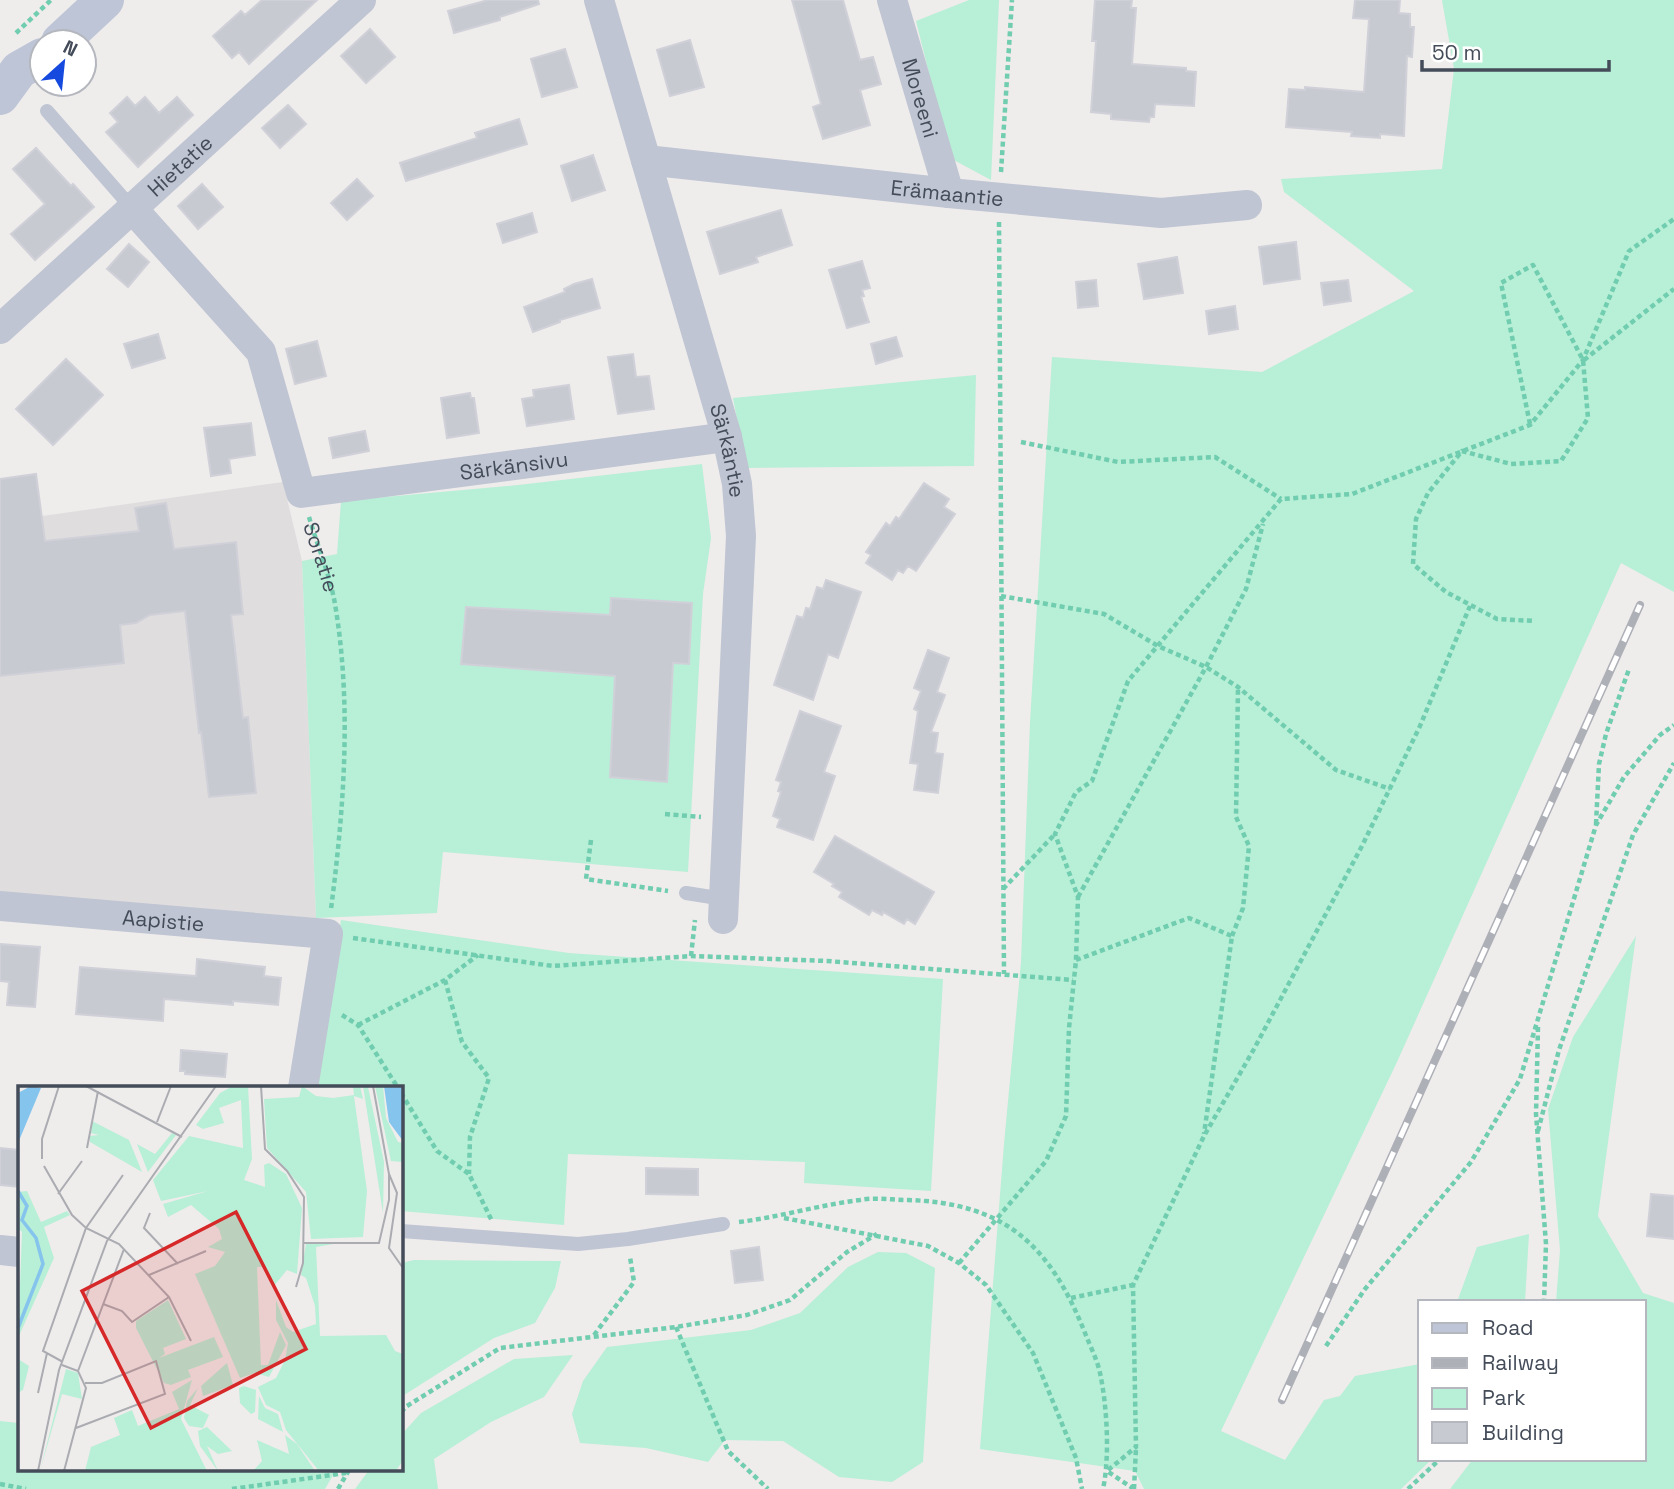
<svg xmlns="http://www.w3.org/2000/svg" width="1674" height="1489" viewBox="0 0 1674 1489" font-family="'Space Grotesk',sans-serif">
<rect width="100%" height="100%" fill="#efecec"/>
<path fill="#e0ddde" d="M283,482L302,561L316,918L0,894V522Z"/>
<path fill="#b8efd7" d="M969,0H999L991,180L950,158L916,21Z
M1442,0H1674V592L1621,563L1397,1062L1221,1431L1285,1460L1324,1400L1340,1396L1355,1376L1420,1364V1459H1432L1401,1489H1144L1135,1471L980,1449L1004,1144L1021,962L1030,722L1052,357L1262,372L1414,291L1284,192L1281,179L1442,169L1454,69Z
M976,375L974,466L746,468L733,398Z
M702,464L711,538L703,594L688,872L443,852L437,913L316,918L302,561L337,554L341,501L518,485Z
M341,920L569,953L943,979L931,1191L804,1183L805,1162L568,1154L564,1225L401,1211V1088H317Z
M1636,936L1598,1216L1643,1293L1674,1303V1489H1450L1473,1459H1644V1302H1556L1560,1250L1548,1109L1573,1037Z
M1529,1234L1525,1302H1457L1477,1247Z
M878,1252L906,1253L935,1268L923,1462L892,1482L839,1477L783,1441L725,1440L708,1462L646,1448L580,1443L572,1414L583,1381L607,1347L751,1330L800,1313L848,1267Z
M414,1260L561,1261L555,1288L535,1323L494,1338L401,1397V1263Z
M573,1355L544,1397L491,1422L434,1459L438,1489H355L369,1470H401V1435L421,1413L514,1359Z
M0,1421L19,1423V1470H336L325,1489H0Z"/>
<path fill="#c8cad2" stroke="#d0d1d8" stroke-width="2" d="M262,0H317L249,64L239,52L232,58L213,36L241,11L245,15Z
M488,0H538L539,4L500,17V20L454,33L448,11Z
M792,0H843L860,60L873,57L881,84L860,90L870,125L823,139L813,107L821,104Z
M1095,0H1132L1131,8H1136L1132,64L1186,68V71L1196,72L1194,106L1155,104L1154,117H1150L1149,122L1111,119V114L1091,112L1096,41H1092Z
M1355,0H1400L1399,13L1410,14V27H1414L1412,57L1407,56L1404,136L1380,134V138L1351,136L1352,132L1286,127L1289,89L1305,90V87L1364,92L1369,19L1353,18Z
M370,29L395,57L366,83L341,56Z
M690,40L704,87L670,96L657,50Z
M565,49L577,87L542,97L531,59Z
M127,97L135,106L145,97L159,113L177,97L193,115L138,167L106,132L118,122L110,113Z
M288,105L306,124L280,148L262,128Z
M519,119L527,144L406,181L400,163L477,138L475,133Z
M36,148L71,186L73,184L94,207L35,260L11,234L45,204L13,169Z
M593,155L605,190L572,201L561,166Z
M357,179L373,196L347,220L331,203Z
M202,184L223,207L198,229L178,206Z
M781,210L792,245L756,257L758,262L720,274L707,232Z
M532,213L537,232L503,243L497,224Z
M1296,242L1300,279L1264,284L1259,247Z
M129,244L149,262L128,287L107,269Z
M1177,257L1183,293L1144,299L1138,264Z
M862,261L870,288L862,290L864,296L861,297L869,322L847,328L829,270Z
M592,279L600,308L560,320V322L533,332L524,307L565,292L564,289L574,284Z
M1096,280L1098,306L1078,308L1076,282Z
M1348,280L1351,301L1324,305L1321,283Z
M1235,306L1238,329L1209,334L1206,311Z
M158,334L165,358L132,368L124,344Z
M896,337L902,356L876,364L871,344Z
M317,341L326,376L295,384L286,349Z
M633,354L636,377L649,376L654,409L618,414L608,357Z
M66,359L103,395L53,445L16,409Z
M569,385L574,419L527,426L522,399L534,397L533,390Z
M470,393L471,398H474L479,433L447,438L441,398Z
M251,423L255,455L229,459L231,473L211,476L204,428Z
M365,431L369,451L333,458L329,438Z
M36,474L45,541L139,531L135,508L166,503L174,549L236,542L243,614L231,615L243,718L248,717L256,793L209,797L201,732L199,733L185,611L150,615L136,623L120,625L124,663L0,676V479Z
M924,483L949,499L944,507L955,514L916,571L908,566L903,573L898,570L892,580L866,563L871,555L866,552L886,523L890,526L896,517L899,519Z
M826,580L861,592L838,658L828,654L813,700L774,685L797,616L803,618L806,608L810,609L817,587L823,589Z
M611,598L692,603L689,664L673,663L667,782L610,777L615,676L461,664L466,607L610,615Z
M928,650L949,658L937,692L945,695L931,732L938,733L935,753L943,754L938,793L914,790L918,764L910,763L918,711L914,709L921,691L914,688Z
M800,711L841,726L824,772L835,776L813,840L777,827L780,819L773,816L781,792L778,791L781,782L776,780Z
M835,836L934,892L915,924L907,919L904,924L883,912L882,915L872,910L869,915L839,897L842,892L832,886L834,884L814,872Z
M0,944L40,947L35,1007L7,1005L9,982L0,981Z
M197,959L265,967L264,976L281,978L278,1005L233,1001V1005L164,999L163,1021L76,1014L80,967L196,976Z
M181,1050L227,1054L225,1077L185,1074V1071H180Z
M0,1148L19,1150V1187L0,1185Z
M646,1168L698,1169V1195L646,1194Z
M1651,1194L1674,1196V1239L1647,1236Z
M759,1247L763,1280L735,1283L731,1251Z"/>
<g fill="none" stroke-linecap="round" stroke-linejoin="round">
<g stroke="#70cdaf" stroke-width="4.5" stroke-dasharray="5 3.5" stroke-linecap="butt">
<path d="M16,33L51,0"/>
<path d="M1001,172L1012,0"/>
<path d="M999,222L1004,974"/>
<path d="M1584,360L1674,289"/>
<path d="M1530,424L1501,283L1533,265L1583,360L1588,418L1561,461L1511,464L1462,451L1428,493L1416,519L1413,564L1446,592L1497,619L1535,621"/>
<path d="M1021,442L1118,462L1215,457L1281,499"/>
<path id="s1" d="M309,517C317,545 330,575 335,604C352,705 344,808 331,909"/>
<path d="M1001,596L1104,614L1158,646L1206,667L1238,687L1336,770L1390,789"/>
<path d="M665,814L701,817"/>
<path d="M1596,824L1599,764L1606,734L1629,669"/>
<path d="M591,840L586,879L668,891"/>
<path d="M1003,889L1055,834"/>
<path d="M1078,897L1206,667L1246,589L1263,524"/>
<path d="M1232,936L1243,908L1249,846L1236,817L1238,688"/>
<path d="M353,938L553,966L691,956L827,961L1073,980"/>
<path d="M691,956L695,920"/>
<path d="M1076,960L1189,918L1232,936L1204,1134"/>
<path d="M445,980L462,1042L489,1078L470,1137L469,1174"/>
<path d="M342,1015L358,1025L398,1088"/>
<path d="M358,1025L445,980L478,955"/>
<path d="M1538,1027L1536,1114L1546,1244L1544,1302"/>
<path d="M401,1093L437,1151L469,1174L492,1221"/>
<path d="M1538,1131L1559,1050L1633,835L1674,763"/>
<path d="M784,1218L928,1246L959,1263L986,1285L1033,1353L1076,1458L1082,1489"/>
<path d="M739,1222C780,1217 819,1205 860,1200C875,1197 892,1200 908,1200C1005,1203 1050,1245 1085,1333C1090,1346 1097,1359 1100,1373C1107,1405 1110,1457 1103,1489"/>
<path d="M959,1263L1046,1161L1066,1116L1069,1028L1076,960L1078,897L1055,834L1076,792L1092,781L1128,681L1281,499L1352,494L1530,425L1583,360L1629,251L1674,219"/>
<path d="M1071,1298L1133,1285"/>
<path d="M676,1327L728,1451L768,1489"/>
<path d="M594,1335L634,1282L630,1257"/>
<path d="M1326,1346L1365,1289L1471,1162L1520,1079L1596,825L1624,777L1660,735L1674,725"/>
<path d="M401,1412L407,1406L500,1348L676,1327L747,1315L790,1300L847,1252L877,1234"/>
<path d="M0,1484L26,1489"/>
<path d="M232,1489L346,1473"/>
<path d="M338,1489L349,1470"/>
<path d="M1134,1489L1107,1471L1136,1447L1133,1285L1204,1136L1254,1049L1363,844L1420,726L1470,606"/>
<path d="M1134,1489L1136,1448"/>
<path d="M1408,1489L1440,1459"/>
</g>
<path stroke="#bfc5d2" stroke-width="14" d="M47,111L131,207
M686,893L724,899
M401,1231L578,1244L628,1239L723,1224"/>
<g stroke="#bfc5d2" stroke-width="30">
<path id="s2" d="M599,0L727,437L737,484L741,536L723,919"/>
<path id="s3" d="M892,0L949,193"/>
<path id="s4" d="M646,160L949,193L1161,213L1247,205"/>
<path id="s5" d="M131,207L261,352L301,493L727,437"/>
<path id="s6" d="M0,329L361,0"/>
<path id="s7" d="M0,906L328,934L303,1088"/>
<path d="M0,1250L19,1252"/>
</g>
<path stroke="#bec5d6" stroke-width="38" d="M60,42L105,0
M0,96L19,70L42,57"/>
<defs>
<path id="rail" d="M1282,1400L1640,605"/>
</defs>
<use href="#rail" stroke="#aeb0b7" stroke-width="8"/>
<use href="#rail" stroke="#fff" stroke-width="5" stroke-dasharray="16" stroke-linecap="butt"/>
</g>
<g text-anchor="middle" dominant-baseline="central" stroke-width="5" stroke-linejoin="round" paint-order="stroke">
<g font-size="21" fill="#444c59" stroke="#fff">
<text stroke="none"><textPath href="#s3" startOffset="102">Moreeni</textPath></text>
<text stroke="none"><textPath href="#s6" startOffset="243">Hietatie</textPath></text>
<text stroke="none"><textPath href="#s4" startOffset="303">Erämaantie</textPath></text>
<text stroke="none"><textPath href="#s2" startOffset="469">Särkäntie</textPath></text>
<text stroke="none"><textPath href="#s5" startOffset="556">Särkänsivu</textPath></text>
<text stroke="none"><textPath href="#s1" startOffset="42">Soratie</textPath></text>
<text stroke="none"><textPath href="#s7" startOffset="164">Aapistie</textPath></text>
</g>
</g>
<g transform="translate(18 1086)">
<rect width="385" height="385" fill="#efecec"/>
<path d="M215,0H230L234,73L226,94L247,101L246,79L251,77L268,88L284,122L279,188L269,184L255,201L246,181H239L243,279H250L262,246L268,259L251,291L237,287L222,292L177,188L197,180L207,166L190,161L204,153L201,143L173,119L150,131L145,118L190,105L143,115L135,94L171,50L225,62L223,14L201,22L206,37L185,43L178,39L202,7ZM284,0L298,10L315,12L336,9L335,0H342L345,13L336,10L349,105L345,151L293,153L288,106L249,62L246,13L281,11ZM345,0L350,1L366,76L365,127ZM357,0H365L368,32L380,56L385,57V76L373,75ZM74,35L111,54L124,86L72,56V50L81,49L73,47ZM154,47L158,49L130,86L119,58L137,68ZM9,105L23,136L49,125L52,129L26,141L36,172L0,252L4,146L0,142V106ZM321,157L298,161L302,250L368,249L377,265L385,268V374L378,385H301L268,344L262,326L248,319L240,301L258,292L267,274L270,257L258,234V214L268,241L275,246L298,238L297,220L288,192L283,189L288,158ZM150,214L168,253L145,262L147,268L141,272L196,251L205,271L170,284L173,291L153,299L146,297L118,242V235ZM0,273L11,280L5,304L0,307ZM209,277L215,299L185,310L183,300ZM48,283L60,287L64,313L44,308L22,385ZM174,294L163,333L189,385H67L73,361L102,349L96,332L114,324L120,340L161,323L154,306ZM226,300L238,304L237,326L233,328L222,317L221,302ZM180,302L172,319L191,329L185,342L171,340L166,332L169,315ZM241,310L247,322L260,328L265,346L240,333ZM189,341L214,365L200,368L189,360L200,385L182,360L180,345ZM267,349L279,358L297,385H235L244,375L239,354L271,368Z" fill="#b8efd7"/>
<path d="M13,0L23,2L0,57V7ZM366,0H385V55L371,36Z" fill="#84c4ed"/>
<path fill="none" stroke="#84c4ed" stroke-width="3.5" d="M0,105L9,120L4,134L18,152L25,178L0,242"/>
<path fill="none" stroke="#abacb1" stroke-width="2" d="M68,0L164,51M243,0L247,63L269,85L286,111L285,177L278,201M139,36L153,0M69,62L80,5M24,73V53L41,0M26,80L54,129L68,142L101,158L151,211L173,255M371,88L379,107L371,162L385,182M40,108L64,75M132,127L126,142L160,178M286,157H361L371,114V88L355,0M131,189L188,165M85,218L104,225L114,236L151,211M45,276L25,265L68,142L105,89M44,279L60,285L68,302L46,385M60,285L106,163M20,307L29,267M58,342L147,308L138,275L84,297H67M20,385L41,284L89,155L198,0"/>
<path fill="#d62828" fill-opacity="0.15" stroke="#d62828" stroke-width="3.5" d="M218,126L288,263L133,342L64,205Z"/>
<rect width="385" height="385" fill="none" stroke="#444c59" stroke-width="3.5"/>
</g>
<rect x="1418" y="1300" width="228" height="161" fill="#ffffff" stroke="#b4b7bd" stroke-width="2"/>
<rect x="1432" y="1323" width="35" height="10" fill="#bec5d6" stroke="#b4b7bd" stroke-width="2"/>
<text x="1482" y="1335" font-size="21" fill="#444c59">Road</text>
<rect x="1432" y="1358" width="35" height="10" fill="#aeb0b7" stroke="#b4b7bd" stroke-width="2"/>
<text x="1482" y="1370" font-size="21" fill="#444c59">Railway</text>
<rect x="1432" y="1388" width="35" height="21" fill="#b8efd7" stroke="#b4b7bd" stroke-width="2"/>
<text x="1482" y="1405" font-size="21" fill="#444c59">Park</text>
<rect x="1432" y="1422" width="35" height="21" fill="#c8cad2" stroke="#b4b7bd" stroke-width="2"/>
<text x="1482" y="1440" font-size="21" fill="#444c59">Building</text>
<g transform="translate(63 63) rotate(27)"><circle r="33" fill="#ffffff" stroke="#b4b7bd" stroke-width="2"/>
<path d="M0-5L12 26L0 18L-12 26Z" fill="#164adf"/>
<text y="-10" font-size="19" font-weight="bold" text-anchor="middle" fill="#444c59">N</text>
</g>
<path d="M1422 60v10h187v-10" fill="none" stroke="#444c59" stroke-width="3.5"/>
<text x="1432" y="60" font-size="21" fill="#444c59" stroke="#ffffff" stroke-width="5" paint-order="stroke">50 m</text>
</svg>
